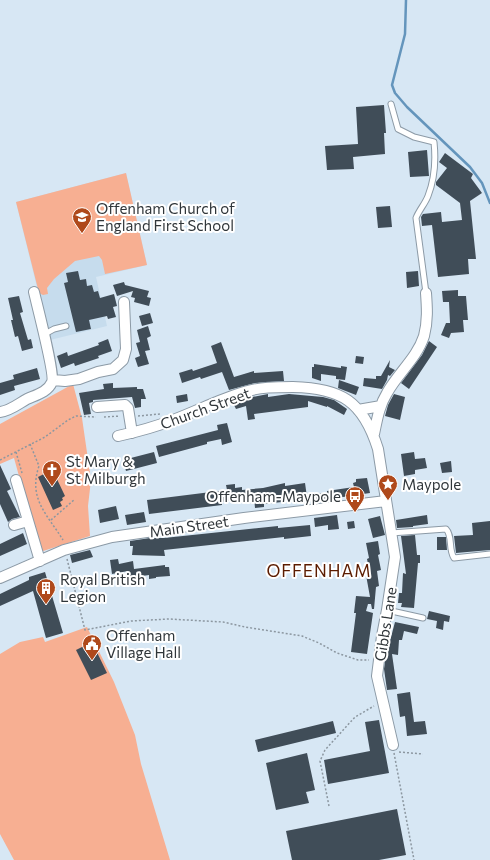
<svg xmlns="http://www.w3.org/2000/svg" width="490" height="860" viewBox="0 0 490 860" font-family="Commissioner,sans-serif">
<rect width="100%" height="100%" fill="#d7e7f4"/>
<path fill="#c6dced" d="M126,173L147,265L96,277L107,326L50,340L16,202Z"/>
<path fill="#f7af92" d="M126,173L147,265L105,274L102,260L99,256L75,261L54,279L47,288L48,294L43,295L39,293L16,202Z
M73,384L82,418L91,480L88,506L90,536L40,552L14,458L0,464V424Z
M87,627L114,682L135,735L141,764L170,860H14L0,834V654L20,642L43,637L45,642Z"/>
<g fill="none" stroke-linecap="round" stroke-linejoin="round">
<path stroke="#6495bc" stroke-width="2.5" d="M406,0L405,34L392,85L395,93L407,107L470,167L482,183L490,203"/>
</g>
<path fill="#404d58" d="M384,105L386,133H384L385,154L353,157L354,169L327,170L325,146L358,144L356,107Z
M427,150L429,176L410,177L408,152Z
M445,153L473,174L471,178L482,193L470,201L476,259H468L469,274L438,277L432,225L422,226L421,217L423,214L441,212L442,222L462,220L460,203L436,185V182L447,168L439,162Z
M390,206L392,227L378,228L376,207Z
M78,271L80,280L86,279L87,286L92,285L94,292L98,291L100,298L114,294L117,306L113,307L116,317L108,319L107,316L89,320L91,329L76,332L64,283L68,282L66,273Z
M418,271L419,286L407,288L406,272Z
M124,282L125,285L149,291L147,297L151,298L149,306L134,302L135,298L131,297L133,291L117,296L113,285Z
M458,290V296H466L468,320H463L464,332L451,333L449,338L441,335L446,323H450L449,302H443L442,291Z
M19,296L23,312L20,313L28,340L31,339L33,348L22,351L18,336L15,337L11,320H13L8,298Z
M150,313L153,323L142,326L139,316Z
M148,326L151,336L147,338L150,350L145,351L149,364L138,367L135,358L140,356L136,343L140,342L137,330Z
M108,339L112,351L98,356L99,358L75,366L74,363L61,368L57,356L67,352L68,356L99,345L98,343Z
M429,341L437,347L409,389L401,383L422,355Z
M221,342L234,377L254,371V373L283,371L284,381L255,383L229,390L222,372L201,379L200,377L182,383L179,373L192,369L193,371L217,363L211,346Z
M356,356L364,357L363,364L355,363Z
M390,360L389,367L395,370L390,376L388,375L387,380L382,389L363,386L364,378L376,379V376H381Z
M314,364L341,368V366L347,367L345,380L336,379V376L321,374V381L312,378V367H314Z
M37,368L40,379L14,386L15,390L0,395V383L14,379L13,375Z
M339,380L359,387L356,395L338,388Z
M113,383V388L137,387V389H143L146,399H141V407L135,408L132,397L93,400V402L89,403L91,414L84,415L79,393L104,389L103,384Z
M187,394L188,401L177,403L176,396Z
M268,394V397L289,394L323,397L334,400L347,409L344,415L327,406V407L308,401V407L254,414L255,419L248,420L246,406L236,409L233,403L252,397Z
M394,394L405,397L400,420L385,416L388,405Z
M227,423L232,442L222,445L221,439L207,442V444L159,457L156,446L218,430L217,425Z
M154,452L157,463L126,471L123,460Z
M414,452L415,459L425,458L427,468L415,470V474L404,476L401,454Z
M451,461L452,472L442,473L440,463Z
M0,465L11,489L7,491L20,517L12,519L8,522L0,504Z
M46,473L49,478L55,475L65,496L62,498L63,500L60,502L62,506L53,510L38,477Z
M367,478L370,493L316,501L315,494L327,493V491L354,487L353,483L356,482V479Z
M285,483V486L305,483L307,497L282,500V502L264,504V507L255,508L254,497L222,502V505L149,514L147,500L227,490L226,485L235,484V488L242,487V490L263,488Z
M116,506L119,519L100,523L98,510Z
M144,512L146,522L127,525L125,515Z
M337,515L339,529L328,530V525L315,527L314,518Z
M427,515L428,524L413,526V527L397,528L396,520Z
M380,516L385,535L373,538L368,519Z
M354,521L355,528L348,529L347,522Z
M490,521V550L456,553L454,536L473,535L472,523Z
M310,525L311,536L284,539V537L164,550L165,556L132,555L133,546H130V541L150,538H164L278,526V528Z
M23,533L27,544L0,556V544Z
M415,535L417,555H420V563H418L414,608L401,607L402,603H398L399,593H402L403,573L406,574L401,536Z
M437,537H446L447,550H437Z
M378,541L380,554L378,555L381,570L377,571L379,586L376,587L374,609H372L371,604H368L366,611L373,613L367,654L351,652L356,613H354L356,596L370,597L366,575L370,574L367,559L369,558L366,543Z
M90,550L93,557L72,563L70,555Z
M118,559L119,564L133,561L134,569L165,565V567H169L170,576L156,577V578L149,579V575L129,578L128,571L112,574L110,560Z
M45,572L63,633L46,638L33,591L0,606V594L29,580V577Z
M429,611L450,616L449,622L444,621L443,630L436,628L437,621L427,619Z
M395,622L419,627L417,634L404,631L402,640H399L398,655L392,654L397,689L387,690L384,669L388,637H390V641Z
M92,642L107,673L91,680L76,650Z
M410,692L414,722L425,721L427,734L407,736L405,716L400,717L397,694Z
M379,720L389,773L328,784L324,760L370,751L365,722Z
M333,721L336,733L258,752L255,740Z
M307,753L315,790L306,792L309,803L276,810L266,763Z
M397,809L406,855L379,860H292L286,831Z"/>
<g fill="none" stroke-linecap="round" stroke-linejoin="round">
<defs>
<path id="service" d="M391,104L398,129L414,137L434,142C436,161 435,178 428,196C425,204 419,210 416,218L426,293
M43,335L54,329L66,326
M391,533L446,529C453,536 448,549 454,558L490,554
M387,610L423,618"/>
<path id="minor" d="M53,380L65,381L79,379L98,372L113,369L123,360L126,349L124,302
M97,407L125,405L128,408L132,433
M358,410L381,406
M0,412C10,411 18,404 27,399C36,395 48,392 52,382C55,374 37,305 34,292
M374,434C377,420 379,406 387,393C398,373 417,358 424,336C428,321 427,307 426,293
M118,436C136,432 155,427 173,420C197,411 220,399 244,392C260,387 276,387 293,387C341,388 363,401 378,449L395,557L387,610L382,636L377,676L393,745
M16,480L40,561
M14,525L28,521
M0,578L64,550L112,537L244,518L386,501"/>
</defs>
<use href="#service" stroke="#8c9aa6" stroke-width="7"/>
<use href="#minor" stroke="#8c9aa6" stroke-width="12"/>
<path stroke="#8c97a0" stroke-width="1.5" stroke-dasharray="2 2" stroke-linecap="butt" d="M138,416L160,414
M104,417L120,416
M30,444L39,466C28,499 47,514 63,540
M16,452L22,473
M0,460L45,437L68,420L76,416L96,417
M51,520L75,499
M67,559L85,630L131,621L169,619L223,622L245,627L302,636L319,643L337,653L358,660H369
M399,752L423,754
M394,753L414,860
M329,806L320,761L325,750L355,717L374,706"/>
<use href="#service" stroke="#fff" stroke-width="5"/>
<use href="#minor" stroke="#fff" stroke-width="10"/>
</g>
<defs>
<symbol id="school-pin" viewBox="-11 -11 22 30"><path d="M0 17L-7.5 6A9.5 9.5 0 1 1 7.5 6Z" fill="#af491b" stroke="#fff"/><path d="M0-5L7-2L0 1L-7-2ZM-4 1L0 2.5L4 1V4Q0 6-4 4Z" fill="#fff"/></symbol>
<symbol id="church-pin" viewBox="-11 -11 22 30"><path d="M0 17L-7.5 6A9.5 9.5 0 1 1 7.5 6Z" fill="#af491b" stroke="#fff"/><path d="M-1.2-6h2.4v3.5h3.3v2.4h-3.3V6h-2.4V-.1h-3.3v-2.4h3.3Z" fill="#fff"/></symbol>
<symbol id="sight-pin" viewBox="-11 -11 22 30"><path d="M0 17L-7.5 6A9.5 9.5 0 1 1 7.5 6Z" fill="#af491b" stroke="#fff"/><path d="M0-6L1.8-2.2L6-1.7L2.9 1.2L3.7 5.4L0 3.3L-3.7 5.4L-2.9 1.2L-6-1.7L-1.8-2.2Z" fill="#fff"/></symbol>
<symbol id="bus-pin" viewBox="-11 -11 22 30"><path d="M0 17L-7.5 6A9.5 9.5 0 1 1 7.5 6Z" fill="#af491b" stroke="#fff"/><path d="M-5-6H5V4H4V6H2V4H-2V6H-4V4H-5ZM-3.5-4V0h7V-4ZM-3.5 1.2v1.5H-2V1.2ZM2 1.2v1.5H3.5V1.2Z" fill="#fff"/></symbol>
<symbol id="building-pin" viewBox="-11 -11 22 30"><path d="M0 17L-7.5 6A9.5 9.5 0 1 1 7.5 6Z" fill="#af491b" stroke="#fff"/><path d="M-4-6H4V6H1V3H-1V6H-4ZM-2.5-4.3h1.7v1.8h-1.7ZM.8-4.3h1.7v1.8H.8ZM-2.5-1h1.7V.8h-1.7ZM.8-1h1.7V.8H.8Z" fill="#fff"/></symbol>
<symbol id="civic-pin" viewBox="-11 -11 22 30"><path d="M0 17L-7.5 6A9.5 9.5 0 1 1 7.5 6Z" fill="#af491b" stroke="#fff"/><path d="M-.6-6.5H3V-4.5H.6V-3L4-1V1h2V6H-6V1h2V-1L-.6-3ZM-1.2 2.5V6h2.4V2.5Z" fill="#fff"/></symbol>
</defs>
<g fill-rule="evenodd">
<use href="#school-pin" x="71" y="206" width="22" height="30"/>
<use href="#church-pin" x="41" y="459" width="22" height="30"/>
<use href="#sight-pin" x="377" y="473" width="22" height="30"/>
<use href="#bus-pin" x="344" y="485" width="22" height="30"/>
<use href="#building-pin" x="35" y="577" width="22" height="30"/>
<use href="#civic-pin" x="81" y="633" width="22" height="30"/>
</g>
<g text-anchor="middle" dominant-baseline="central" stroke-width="4" stroke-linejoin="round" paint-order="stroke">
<g font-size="15" fill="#30363a" stroke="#fff" text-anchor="start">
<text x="96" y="208">Offenham Church of<tspan x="96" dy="17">England First School</tspan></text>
<text x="66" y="461">St Mary &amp;<tspan x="66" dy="17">St Milburgh</tspan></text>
<text x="402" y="484">Maypole</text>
<text x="341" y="496" text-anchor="end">Offenham-Maypole</text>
<text x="60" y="579">Royal British<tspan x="60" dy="17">Legion</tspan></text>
<text x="106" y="635">Offenham<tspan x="106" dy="17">Village Hall</tspan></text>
</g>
<g font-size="15" fill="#30363a" stroke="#fff">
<text transform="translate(205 408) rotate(-20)">Church Street</text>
<text transform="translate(189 526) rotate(-8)">Main Street</text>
<text transform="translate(385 624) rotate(-81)">Gibbs Lane</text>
</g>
<g font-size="17" letter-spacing="1" fill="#5b1c00" stroke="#fff">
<text x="319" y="570">OFFENHAM</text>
</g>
</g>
</svg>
